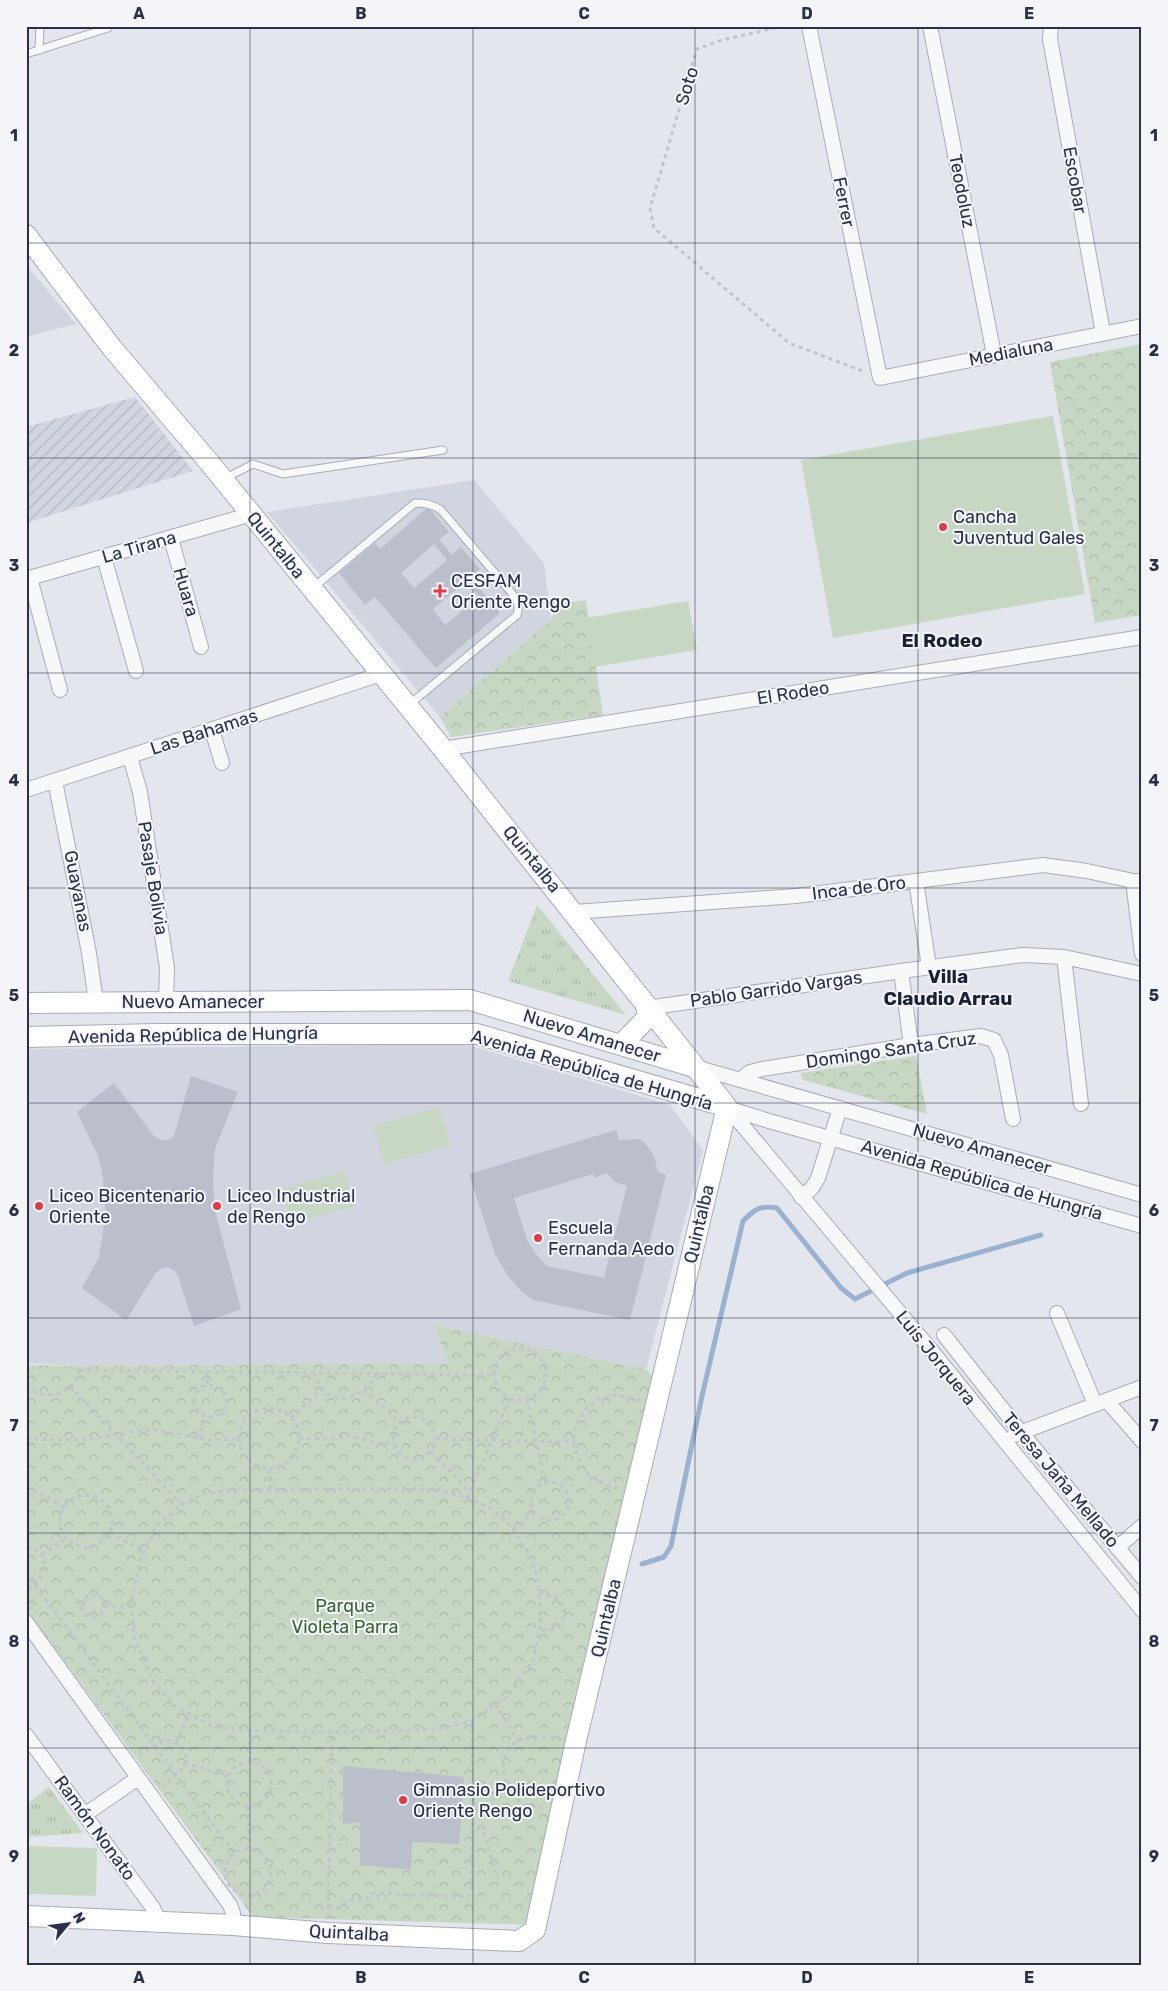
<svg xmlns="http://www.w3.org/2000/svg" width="1168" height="1991" viewBox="0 0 1168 1991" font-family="Rubik,sans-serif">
<defs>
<pattern id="industrial-furrows" width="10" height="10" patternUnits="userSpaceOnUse" patternTransform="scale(1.25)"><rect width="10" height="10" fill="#d1d5df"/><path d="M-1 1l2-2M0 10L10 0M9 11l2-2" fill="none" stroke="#b3b7c1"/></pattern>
<pattern id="grass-tufts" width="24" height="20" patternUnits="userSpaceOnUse" patternTransform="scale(1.25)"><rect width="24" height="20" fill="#c7d7c3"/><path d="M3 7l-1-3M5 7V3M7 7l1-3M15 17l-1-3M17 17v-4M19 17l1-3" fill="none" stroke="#abb9a9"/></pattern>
<pattern id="park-crowns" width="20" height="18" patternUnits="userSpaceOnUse" patternTransform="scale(1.25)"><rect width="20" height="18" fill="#c7d7c3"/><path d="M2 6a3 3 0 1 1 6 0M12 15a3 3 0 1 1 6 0" fill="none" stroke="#abb9a9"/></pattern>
</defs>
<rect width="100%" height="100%" fill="#e3e6ed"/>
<path fill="#d1d5df" d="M26,265L76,324L26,337Z
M474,480L544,563L551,619L440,717L267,512Z
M465,1044L670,1105L703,1150L646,1369L433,1325L448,1363L79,1366L26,1363V1049Z"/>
<path fill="url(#industrial-furrows)" d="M135,397L193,471L26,523V427Z"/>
<path fill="url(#grass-tufts)" d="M537,905L626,1015L508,981Z
M49,1787L83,1833L26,1837V1805Z"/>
<path fill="url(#park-crowns)" d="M1142,344V615L1095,623L1050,362Z
M586,600L603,715L451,737L440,717L551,619L558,604Z
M916,1056L927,1114L803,1080L800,1073Z
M433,1325L646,1369L654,1378L535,1925L253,1917L26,1609V1365L79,1366L448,1363Z"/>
<path fill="#c7d7c3" d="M1053,416L1085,594L833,638L801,460Z
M688,601L697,650L595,667L586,618Z
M439,1107L450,1145L384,1164L373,1126Z
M344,1171L354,1206L292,1224L282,1189Z
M26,1846L97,1848L96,1896L26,1894Z"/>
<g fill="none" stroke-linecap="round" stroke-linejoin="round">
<path stroke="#9bb1d0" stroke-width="5" d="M642,1564L664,1557L671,1546L702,1396L743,1221C755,1209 760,1205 777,1208L841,1288L855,1299L907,1273L1041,1235"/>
</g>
<path fill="#babfcb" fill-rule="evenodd" d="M428,507L449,532L439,539L452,555L461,547L480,569L470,577L500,613L436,668L375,597L365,605L339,573L375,543L380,549ZM434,544L447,560L414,588L401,573ZM466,581L479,597L445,625L433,609Z
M191,1076L238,1092L215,1149L213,1177L214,1207L241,1309L194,1326L178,1276L174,1270L167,1267L161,1268L155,1274L126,1320L82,1288L99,1257L106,1213L102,1171L98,1156L77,1112L114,1083L154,1136L161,1140H168L174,1136Z
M616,1130L619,1140L640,1139L645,1143L654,1156L658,1172L666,1175L630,1320L533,1300L521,1291L506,1273L495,1254L469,1174ZM607,1173L615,1182L627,1186L604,1278L547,1266L535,1253L527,1240L514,1198L593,1174L594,1178Z
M343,1766L464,1777L459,1844L412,1842L411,1870L360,1865V1822L343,1824Z"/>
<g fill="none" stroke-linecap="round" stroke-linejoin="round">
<defs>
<path id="lane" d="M39,50L40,26
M26,54L108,28
M226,478L253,464L283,474L443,450
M314,587L415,503C425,503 432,504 441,510L510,591C517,599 520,605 517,615L410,704"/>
<path id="street" d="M809,26L880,378L1142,326
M930,26L994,355
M1051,26L1050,39L1103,333
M171,538L201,647
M104,557L136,671
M30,578L60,690
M26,579L252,514
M212,730L222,763
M443,749L1142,637
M130,757L140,792L167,968L166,1002
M55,781L89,953L96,1002
M26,790L381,674
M916,881L929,967
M1133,881L1142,954
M574,912L796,896L1043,865L1087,871L1133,881H1142
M1064,957L1081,1104
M901,971L911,1045
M647,1008L901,971L1023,955L1064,957L1142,974
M695,1067L1142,1195
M740,1080L750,1072L762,1069L911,1045L981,1036L994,1040L1001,1055L1013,1119
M727,1107L926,1344L1142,1610
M727,1108L769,1121L1142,1226
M801,1197L812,1188L818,1178L840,1108
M1057,1313L1095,1404
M944,1335L1020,1431L1142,1577
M1107,1401L1142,1441
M1014,1435L1142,1387
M1117,1548L1142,1526
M26,1622L230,1905L233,1913V1925
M26,1735L153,1908L160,1923
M86,1814L138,1778"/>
<path id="secondary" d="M26,235L112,348L208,461L443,749L727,1107
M26,1003L470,1000L694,1067
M26,1037L158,1034H477L727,1107
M621,1045L647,1018V1008
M26,1916L233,1925L328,1933L519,1941L535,1930L576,1741L727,1107"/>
</defs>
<use href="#lane" stroke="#a7acb8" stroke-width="9"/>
<use href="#street" stroke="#a7acb8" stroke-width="16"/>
<use href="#secondary" stroke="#a7acb8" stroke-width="22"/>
<path stroke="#c1c4cb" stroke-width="3" stroke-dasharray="4 4" stroke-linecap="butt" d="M784,26L722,40L697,49L650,208L654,228L789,343L865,372
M494 1374a26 26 0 1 1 52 0a26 26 0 1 1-52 0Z
M79,1370L493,1375
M206,1372L207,1385
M314,1373C317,1380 321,1388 327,1393C346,1406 367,1391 376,1374
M194 1401a16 16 0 1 1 32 0a16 16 0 1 1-32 0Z
M26,1386C47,1403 78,1394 79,1366
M70,1386L182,1505
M364,1390L400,1423
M527,1399L545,1481
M239 1438a30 30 0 1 1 60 0a30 30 0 1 1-60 0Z
M393 1438a21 21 0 1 1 42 0a21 21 0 1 1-42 0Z
M291,1418L323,1388
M26,1438L61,1440L89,1439L134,1431L156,1430L208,1440L238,1439
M299,1438L327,1439L348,1435L378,1444L393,1442
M200,1439L203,1415
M436,1439L573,1442
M431,1452L470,1492
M269,1469L271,1490
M531 1501a19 19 0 1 1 38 0a19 19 0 1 1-38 0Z
M26,1486L64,1507
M618,1488L606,1485L589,1475L578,1458L573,1442L575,1426L586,1409L599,1399L616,1395L640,1400
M412,1489L440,1490L471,1499L491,1509L508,1523L528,1552L538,1580L541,1621L534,1658L508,1696L472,1721L439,1729L332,1732L254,1731L213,1727L176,1707L153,1681L134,1637L131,1601L140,1561L157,1525L184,1503L203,1494L233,1490Z
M60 1521a26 26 0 1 1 52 0a26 26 0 1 1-52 0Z
M467,1498L510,1398
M513,1530L534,1512
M110,1532L144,1552
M26,1548L39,1551C53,1568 40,1581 26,1592
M42,1555L66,1538
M26,1573L234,1853
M539,1593C559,1596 571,1604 560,1625L551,1629L540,1630
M82 1606a11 11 0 1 1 22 0a11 11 0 1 1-22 0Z
M26,1601L31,1609
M104,1605L131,1607
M496,1704L518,1741
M472,1721L473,1795L482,1829L498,1879
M176,1743L189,1714
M139,1755L164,1740L173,1741L181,1747L186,1755L184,1767L162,1788
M250,1761V1730
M185,1762L228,1777
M227 1784a22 22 0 1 1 44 0a22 22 0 1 1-44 0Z
M248,1806L249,1848
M543,1808C538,1807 529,1807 524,1804C503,1793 494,1755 518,1741C531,1733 547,1738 561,1739
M477,1809L511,1790
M225 1872a23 23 0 1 1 46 0a23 23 0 1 1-46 0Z
M328,1906L338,1908C341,1906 345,1902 349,1901C358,1898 366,1902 373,1893L468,1897L471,1892L473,1795
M328,1917L332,1732"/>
<use href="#lane" stroke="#f7f8fa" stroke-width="7"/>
<use href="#street" stroke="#f7f8fa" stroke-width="14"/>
<use href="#secondary" stroke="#fff" stroke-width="20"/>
</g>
<path fill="none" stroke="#293147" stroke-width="1" stroke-opacity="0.55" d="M250,26V1965M473,26V1965M695,26V1965M918,26V1965M26,243H1142M26,458H1142M26,673H1142M26,888H1142M26,1103H1142M26,1318H1142M26,1533H1142M26,1748H1142"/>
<g fill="#dc3d4a" stroke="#f3f5f9" stroke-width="2">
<circle cx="943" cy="527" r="5"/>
<path d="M437.5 583.5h5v5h5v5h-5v5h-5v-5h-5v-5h5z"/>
<circle cx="39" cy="1206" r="5"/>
<circle cx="217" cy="1206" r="5"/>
<circle cx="538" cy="1238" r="5"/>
<circle cx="403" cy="1800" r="5"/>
</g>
<g text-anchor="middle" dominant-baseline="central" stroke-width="4" stroke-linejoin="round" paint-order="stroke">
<g font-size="18" fill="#293147" stroke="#f3f5f9">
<text transform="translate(687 86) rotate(-73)">Soto</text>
<text transform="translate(1075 180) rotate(80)">Escobar</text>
<text transform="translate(962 191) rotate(79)">Teodoluz</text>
<text transform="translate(844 202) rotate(79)">Ferrer</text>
<text transform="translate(1011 352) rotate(-11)">Medialuna</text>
<text transform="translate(276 545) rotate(51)">Quintalba</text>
<text transform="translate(139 547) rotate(-16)">La Tirana</text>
<text transform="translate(186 592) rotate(74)">Huara</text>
<text transform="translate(793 693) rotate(-9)">El Rodeo</text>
<text transform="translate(204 732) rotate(-18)">Las Bahamas</text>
<text transform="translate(532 859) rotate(51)">Quintalba</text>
<text transform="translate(153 878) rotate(81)">Pasaje Bolivia</text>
<text transform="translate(859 888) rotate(-7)">Inca de Oro</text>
<text transform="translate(78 891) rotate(79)">Guayanas</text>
<text transform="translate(776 989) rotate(-8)">Pablo Garrido Vargas</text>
<text x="193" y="1002">Nuevo Amanecer</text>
<text transform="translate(193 1035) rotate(-1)">Avenida República de Hungría</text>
<text transform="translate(592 1036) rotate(17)">Nuevo Amanecer</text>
<text transform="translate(891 1050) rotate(-8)">Domingo Santa Cruz</text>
<text transform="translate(592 1070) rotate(16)">Avenida República de Hungría</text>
<text transform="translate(982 1149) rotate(16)">Nuevo Amanecer</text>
<text transform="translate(982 1180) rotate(16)">Avenida República de Hungría</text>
<text transform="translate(699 1224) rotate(-77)">Quintalba</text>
<text transform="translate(936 1358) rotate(51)">Luis Jorquera</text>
<text transform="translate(1061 1480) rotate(50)">Teresa Jaña Mellado</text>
<text transform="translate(606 1618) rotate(-77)">Quintalba</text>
<text transform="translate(95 1828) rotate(54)">Ramón Nonato</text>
<text transform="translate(349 1933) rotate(3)">Quintalba</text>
</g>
<g font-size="18" fill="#293147" stroke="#f3f5f9" text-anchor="start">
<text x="953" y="517">Cancha<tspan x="953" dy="21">Juventud Gales</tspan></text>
<text x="451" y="581">CESFAM<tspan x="451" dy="21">Oriente Rengo</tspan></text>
<text x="49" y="1196">Liceo Bicentenario<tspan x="49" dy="21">Oriente</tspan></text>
<text x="227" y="1196">Liceo Industrial<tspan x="227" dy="21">de Rengo</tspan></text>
<text x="548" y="1228">Escuela<tspan x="548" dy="21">Fernanda Aedo</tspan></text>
<text x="413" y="1790">Gimnasio Polideportivo<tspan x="413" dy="21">Oriente Rengo</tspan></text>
</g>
<g font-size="18" fill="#3a6434" stroke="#f3f5f9">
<text x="345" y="1606">Parque<tspan x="345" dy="21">Violeta Parra</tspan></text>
</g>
<g font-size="19" font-weight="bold" fill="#1b2238" stroke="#f3f5f9">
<text x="942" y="640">El Rodeo</text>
<text x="948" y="976">Villa<tspan x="948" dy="22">Claudio Arrau</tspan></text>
</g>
</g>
<rect width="1168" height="1991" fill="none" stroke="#f3f5f9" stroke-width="55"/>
<g transform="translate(68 1924) rotate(61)" stroke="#f3f5f9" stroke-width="4" paint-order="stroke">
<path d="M0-4L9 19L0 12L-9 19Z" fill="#293147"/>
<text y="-8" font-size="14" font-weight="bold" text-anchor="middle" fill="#293147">N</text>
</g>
<rect x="28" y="28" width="1112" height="1936" fill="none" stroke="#293147" stroke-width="2"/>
<g font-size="16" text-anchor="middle" font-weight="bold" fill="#293147">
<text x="139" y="19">A</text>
<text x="361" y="19">B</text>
<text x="584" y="19">C</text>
<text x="807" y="19">D</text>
<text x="1029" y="19">E</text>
<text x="14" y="141">1</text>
<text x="1154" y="141">1</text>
<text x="14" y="356">2</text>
<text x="1154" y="356">2</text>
<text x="14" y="571">3</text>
<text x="1154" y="571">3</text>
<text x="14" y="786">4</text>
<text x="1154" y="786">4</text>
<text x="14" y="1001">5</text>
<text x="1154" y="1001">5</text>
<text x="14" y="1216">6</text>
<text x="1154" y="1216">6</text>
<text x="14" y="1431">7</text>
<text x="1154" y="1431">7</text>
<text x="14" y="1647">8</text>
<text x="1154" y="1647">8</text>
<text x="14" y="1862">9</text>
<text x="1154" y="1862">9</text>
<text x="139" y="1983">A</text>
<text x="361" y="1983">B</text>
<text x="584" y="1983">C</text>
<text x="807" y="1983">D</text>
<text x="1029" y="1983">E</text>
</g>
</svg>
